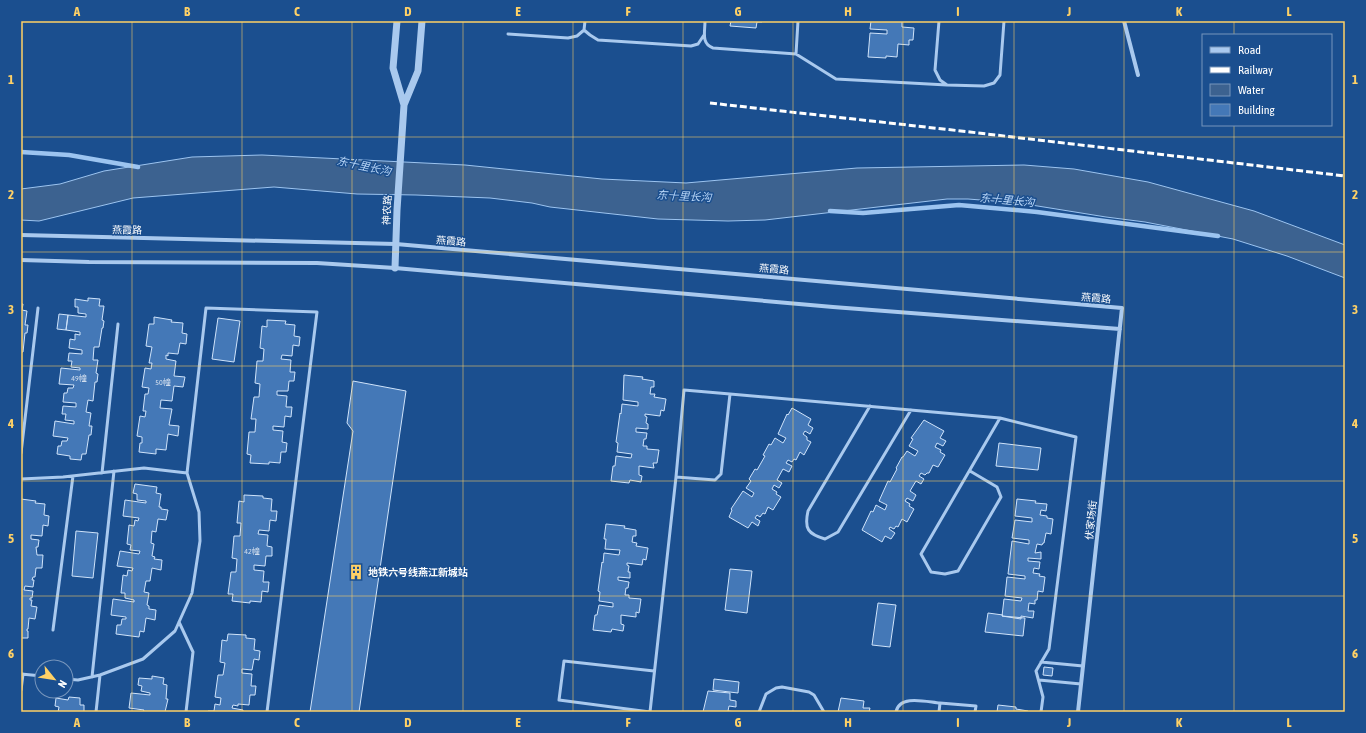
<svg xmlns="http://www.w3.org/2000/svg" width="1366" height="733" viewBox="0 0 1366 733" font-family="'Asap Condensed','Noto Sans SC',sans-serif">
<rect width="100%" height="100%" fill="#1b4f8f"/>
<path fill="#3c6290" stroke="#9cc4f0" d="M262,155L465,165L602,179L686,183L857,168L1024,165L1074,169L1148,182L1254,211L1345,245V278L1287,256L1233,239L1145,222L1106,217L1019,203L968,199H947L765,220L728,221L658,219L550,207L532,203L490,198L416,195L357,194L274,187L133,198L39,221L21,220V189L60,184L104,171L192,157Z"/>
<g fill="none" stroke-linecap="round" stroke-linejoin="round">
<path stroke="#9cc4f0" stroke-width="4.5" d="M21,152L69,155L138,167
M830,211L863,213L959,205L1037,212L1218,236"/>
</g>
<path fill="#4478b7" stroke="#cfe3fa" d="M731,21H762V22H757L756,28L730,26Z
M871,21H902V27L914,28L913,40H909V45L898,44L897,57L886,56V58L868,57L870,33L887,34V30L870,29Z
M88,298L100,299L99,306H104L102,320L104,321L103,328H102L99,347H94L93,360H98L96,373L98,374L97,382H95L93,401L88,400L86,412L91,413L89,426H92L91,435H89L86,454H82L81,460L70,459V456L57,454L58,446H61L62,441H67L68,438L53,436L55,421L74,424V421L65,420L66,414H62L63,406L76,407V403L63,402L64,393H67L68,388H73L74,385L59,384L61,368L80,370V368L71,367L72,361H68L69,353L82,354V350L69,348L70,339L75,340V334L80,335V332L66,330L68,315L86,317V314L78,313V307H75V299L88,301Z
M21,304H23L22,310L27,311L25,325H28L27,333H25L23,352H21Z
M59,314L68,315L66,330L57,329Z
M154,317L172,320L171,322L183,323L182,333L187,334L186,344L180,343L178,354L168,353V356L166,355V359L176,361L174,376L185,377L183,387L174,386L172,401L161,400L160,408L172,409L169,425L179,426L178,436L168,434L166,450L156,449V454L139,452L140,443H142V437L137,436L140,416L145,417L146,411H143L145,394H148L149,388L142,387L145,368L151,369L152,363H149L152,347L146,346L149,324H154Z
M218,318L240,321L234,362L212,359Z
M267,320L286,321L285,324L295,325L294,336L300,337L299,346L293,345L292,356L282,355L281,359L291,360L290,372H295L294,381H289L288,391H277V395L287,396L286,407H292L291,417L285,416L284,427L273,426V430L283,431L282,442L287,443L286,452H281L280,463L269,462V464L250,463L251,455L247,454L249,432H255L256,419H251L254,397H259L260,384L255,383L257,361H263L264,349L260,348L262,326L267,327Z
M624,375L643,377L642,379L654,381V387H651L650,394H655L654,397L666,399L664,411L661,410L660,416L645,414V416L647,417L646,423L648,424V429L636,428V432L647,433L646,439H644L643,446H647V449L659,450L657,463H653L654,468L639,466V475L642,476L641,482L630,480L629,483L611,481L613,466H615L616,456L631,458L632,454L617,452L618,443L616,442L620,413L621,414L622,404L638,406V402L623,400Z
M353,381L406,391L359,712H310L353,431L347,423Z
M792,408L811,419L808,425L813,428L810,434L805,431L803,434L807,437V440L811,442L804,455L800,452L796,460L794,459L792,462L788,460L786,463L792,466L789,472L783,469L777,480L782,483L779,488L774,485L772,489L777,492L776,494L781,497L773,510L768,507L765,514L763,513L760,517L757,515L755,518L760,521L758,526L752,522L748,528L729,517L732,510L731,509L743,491L752,497L754,493L746,488L751,481L749,479L755,469L757,470L765,456L763,455L769,444L771,445L775,438L783,443L786,438L778,434L787,414L788,415Z
M924,420L944,431L940,438L946,441L943,446L937,443L935,447L941,450L940,452L945,455L938,467L933,465L929,473H927L925,475L921,473L919,476L924,479L921,484L916,481L910,491L916,495L913,501L907,498L905,501L910,504L909,506L914,509L907,522L902,519L898,527L896,526L894,529L890,527L889,529L895,533L891,539L885,536L882,542L862,530L871,511L873,512L876,505L885,510L887,505L879,501L888,481L890,482L897,469L896,468L902,457H903L907,451L915,456L918,451L909,446L913,439L911,438Z
M999,443L1041,448L1038,470L996,466Z
M135,484L157,487L156,493L161,494L159,507H161V509L168,510L166,520L158,519L156,532L152,531L151,543L154,544L152,556L155,557L154,559L162,560L161,570L152,568L150,581H146L144,592L149,593L147,605L149,606V609L156,610L155,620L146,618L144,632L140,631L139,637L116,634L117,625H121L122,619H126V617L111,615L113,599L134,602V600L125,598V593H121L123,575L127,576L128,570L132,571L133,568L117,566L120,551L139,554L140,551L130,550L131,545L127,544L129,525L134,526L135,520L138,521L139,518L123,516L125,500L146,503V501L137,500V494L133,493Z
M244,495L263,496V498L272,499L271,511H277L276,521L270,520L269,531L259,530L258,534L268,535L267,546L272,547V556H266L265,566L254,565V570L264,571L263,582H269L268,592L262,591L261,602L250,601V603L232,601L233,594H228L231,572H236L237,559L232,558L234,536H240L241,523H237L239,501L244,502Z
M21,499L36,501L35,503L45,504L44,515L49,516L48,526L43,525L42,536L31,535V539L39,540L38,547H36L37,555H43L42,568H36L35,577H33L32,580H34L33,587L25,586L24,590L33,591L32,598H30V600H32L31,606L37,607L35,619L29,618L28,629H27V631H28V638H21Z
M1017,499L1036,501L1035,503L1047,504L1046,511L1041,510L1040,515L1047,516V518L1053,519L1051,534L1046,533L1044,543H1043L1042,545L1037,544L1035,553L1041,552V559L1028,558V561L1040,562L1039,569L1034,568L1033,573L1040,574L1039,576L1045,577L1043,592L1038,591L1037,600H1035V604L1029,603L1028,611H1034L1033,618L1021,616V619L1002,616L1004,599L1021,601L1022,598L1005,596L1007,577L1025,579V576L1008,574L1012,541L1029,544V540L1012,538L1015,520L1032,522V518L1015,516Z
M606,524L625,526L624,528L636,530V536H633L632,542L637,543L636,546L648,548L646,560L643,559L642,565L627,563V565L629,566L628,572H630V578L618,577V580L629,582L628,588H626L625,595H629V598L641,599L639,613L636,612V617L621,615V624L624,625L623,631L612,629L611,632L593,630L595,615H597L599,605L613,607V603L599,601L600,592L598,591L602,562L603,563L604,553L619,555L620,550L605,549L606,539H604Z
M76,531L98,533L93,578L72,576Z
M730,569L752,571L747,613L725,610Z
M878,603L896,605L890,647L872,645Z
M988,613L1003,615L1002,616L1025,618L1023,636L985,632Z
M228,634L246,635V638L255,639L254,650L260,651L259,660L254,659L252,670L242,669V673L252,674L251,686H256L255,695H250L249,705L238,704V706L233,705L232,708L243,710V712H208V711H214L215,704L220,705L221,698L215,697L218,675H223L225,663L220,662L222,640L227,641Z
M1044,667L1053,668L1052,676L1043,675Z
M152,676L164,678L163,684L167,685L166,699H168L165,712H143L144,710L129,708L131,693L150,695V693L141,691L142,686L138,685L139,678L152,679Z
M714,679L739,682L738,693L713,690Z
M708,691L730,693V700L736,701V707L729,706L728,711L736,712H703Z
M69,697L80,698V705H84V712H58L59,707L55,706L56,698L68,700Z
M841,698L864,701L863,708H870L869,712H838Z
M998,705L1016,707V709L1028,711L1027,712H997Z"/>
<g fill="none" stroke-linecap="round" stroke-linejoin="round">
<path stroke="#a9c9ee" stroke-width="3" d="M585,21L584,30L590,35L598,40L691,46L698,44L704,35
M705,21C705,32 701,44 713,48L796,54
M798,21L796,54L836,79L947,85
M939,21L935,70L940,80L947,85L984,86L994,83L1000,75L1004,21
M508,34L568,38L577,36L584,30
M870,406L808,511C804,529 808,534 825,539L838,532L911,410
M21,453L38,308
M970,471L997,487L1001,497L958,571L945,574L931,572L921,554L1000,418
M102,473L118,324
M676,477L684,390L730,394
M21,479L63,477L144,468L187,473L206,308L317,312L267,712
M179,622L193,652L186,712
M53,630L73,476
M1041,662L1083,666
M21,674L42,676
M92,677L114,471
M66,679L78,680L100,675L143,659L175,631L192,593L200,541L199,512L187,473
M1039,680L1081,684
M21,690L23,674
M940,703L976,706L975,712
M96,712L100,675
M650,712L676,477L715,480L721,474L730,394L1000,418L1076,437L1049,649L1036,671L1043,697L1041,712
M650,712L559,700L564,661L654,671
M759,712L766,694L776,688L782,687L809,692L814,695L824,712
M896,712C899,694 927,702 940,703L939,712"/>
<path stroke="#a9c9ee" stroke-width="4" d="M1124,21L1138,75
M21,235L396,244L1122,308L1078,712
M21,260L89,262L317,263L395,268L833,307L1120,329"/>
<path stroke="#a9c9ee" stroke-width="7" d="M397,21L393,68L404,105
M395,268L397,210L404,105L418,71L422,21"/>
<path stroke="#fff" stroke-width="3" stroke-dasharray="7 3" stroke-linecap="butt" d="M710,103L970,132L1345,176"/>
</g>
<path fill="none" stroke="#ffd166" stroke-width="1" stroke-opacity="0.55" d="M132,21V712M242,21V712M352,21V712M463,21V712M573,21V712M683,21V712M793,21V712M903,21V712M1014,21V712M1124,21V712M1234,21V35M1234,125V712M21,137H1345M21,252H1345M21,366H1345M21,481H1345M21,596H1345"/>
<defs>
<symbol id="building-bare" viewBox="-9 -9 18 18"><path d="M-4-6H4V6H1V3H-1V6H-4ZM-2.5-4.3h1.7v1.8h-1.7ZM.8-4.3h1.7v1.8H.8ZM-2.5-1h1.7V.8h-1.7ZM.8-1h1.7V.8H.8Z" fill="#ffd166" stroke="#1b4f8f" stroke-width="2.5" paint-order="stroke"/></symbol>
</defs>
<g fill-rule="evenodd">
<use href="#building-bare" x="345" y="561" width="22" height="22"/>
</g>
<g text-anchor="middle" dominant-baseline="central" stroke-width="3" stroke-linejoin="round" paint-order="stroke">
<g font-size="8" fill="#d0dded">
<text x="79" y="378">49幢</text>
<text x="163" y="382">50幢</text>
<text x="252" y="551">42幢</text>
</g>
<g font-size="10" fill="#fff" stroke="#1b4f8f">
<text transform="translate(387 210) rotate(-87)">神农路</text>
<text transform="translate(127 230) rotate(1)">燕霞路</text>
<text transform="translate(451 241) rotate(5)">燕霞路</text>
<text transform="translate(774 269) rotate(5)">燕霞路</text>
<text transform="translate(1096 298) rotate(5)">燕霞路</text>
<text transform="translate(1091 520) rotate(-84)">伏家场街</text>
</g>
<g font-size="10" font-weight="bold" fill="#fff" stroke="#1b4f8f" text-anchor="start">
<text x="368" y="572">地铁六号线燕江新城站</text>
</g>
<g font-size="11" font-style="italic" fill="#b5d3f5" stroke="#1b4f8f">
<text transform="translate(364 166) rotate(12)">东十里长沟</text>
<text transform="translate(684 196) rotate(3)">东十里长沟</text>
<text transform="translate(1007 200) rotate(5)">东十里长沟</text>
</g>
</g>
<rect width="1366" height="733" fill="none" stroke="#1b4f8f" stroke-width="44"/>
<rect x="1202" y="34" width="130" height="92" fill="#1b4f8f" stroke="#7695bc"/>
<rect x="1210" y="47" width="20" height="6" fill="#a9c9ee" stroke="#7695bc"/>
<text x="1238" y="54" font-size="12" fill="#ffffff">Road</text>
<rect x="1210" y="67" width="20" height="6" fill="#ffffff" stroke="#7695bc"/>
<text x="1238" y="74" font-size="12" fill="#ffffff">Railway</text>
<rect x="1210" y="84" width="20" height="12" fill="#3c6290" stroke="#7695bc"/>
<text x="1238" y="94" font-size="12" fill="#ffffff">Water</text>
<rect x="1210" y="104" width="20" height="12" fill="#4478b7" stroke="#7695bc"/>
<text x="1238" y="114" font-size="12" fill="#ffffff">Building</text>
<g transform="translate(54 679) rotate(120)"><circle r="19" fill="#1b4f8f" stroke="#7695bc"/>
<path d="M0-3L7 15L0 10L-7 15Z" fill="#ffd166"/>
<text y="-6" font-size="11" font-weight="bold" text-anchor="middle" fill="#ffffff">N</text>
</g>
<rect x="22" y="22" width="1322" height="689" fill="none" stroke="#ffd166" stroke-width="1.5"/>
<g font-size="13" text-anchor="middle" font-weight="bold" fill="#ffd166">
<text x="77" y="16">A</text>
<text x="187" y="16">B</text>
<text x="297" y="16">C</text>
<text x="408" y="16">D</text>
<text x="518" y="16">E</text>
<text x="628" y="16">F</text>
<text x="738" y="16">G</text>
<text x="848" y="16">H</text>
<text x="958" y="16">I</text>
<text x="1069" y="16">J</text>
<text x="1179" y="16">K</text>
<text x="1289" y="16">L</text>
<text x="11" y="84">1</text>
<text x="1355" y="84">1</text>
<text x="11" y="199">2</text>
<text x="1355" y="199">2</text>
<text x="11" y="314">3</text>
<text x="1355" y="314">3</text>
<text x="11" y="428">4</text>
<text x="1355" y="428">4</text>
<text x="11" y="543">5</text>
<text x="1355" y="543">5</text>
<text x="11" y="658">6</text>
<text x="1355" y="658">6</text>
<text x="77" y="727">A</text>
<text x="187" y="727">B</text>
<text x="297" y="727">C</text>
<text x="408" y="727">D</text>
<text x="518" y="727">E</text>
<text x="628" y="727">F</text>
<text x="738" y="727">G</text>
<text x="848" y="727">H</text>
<text x="958" y="727">I</text>
<text x="1069" y="727">J</text>
<text x="1179" y="727">K</text>
<text x="1289" y="727">L</text>
</g>
</svg>
